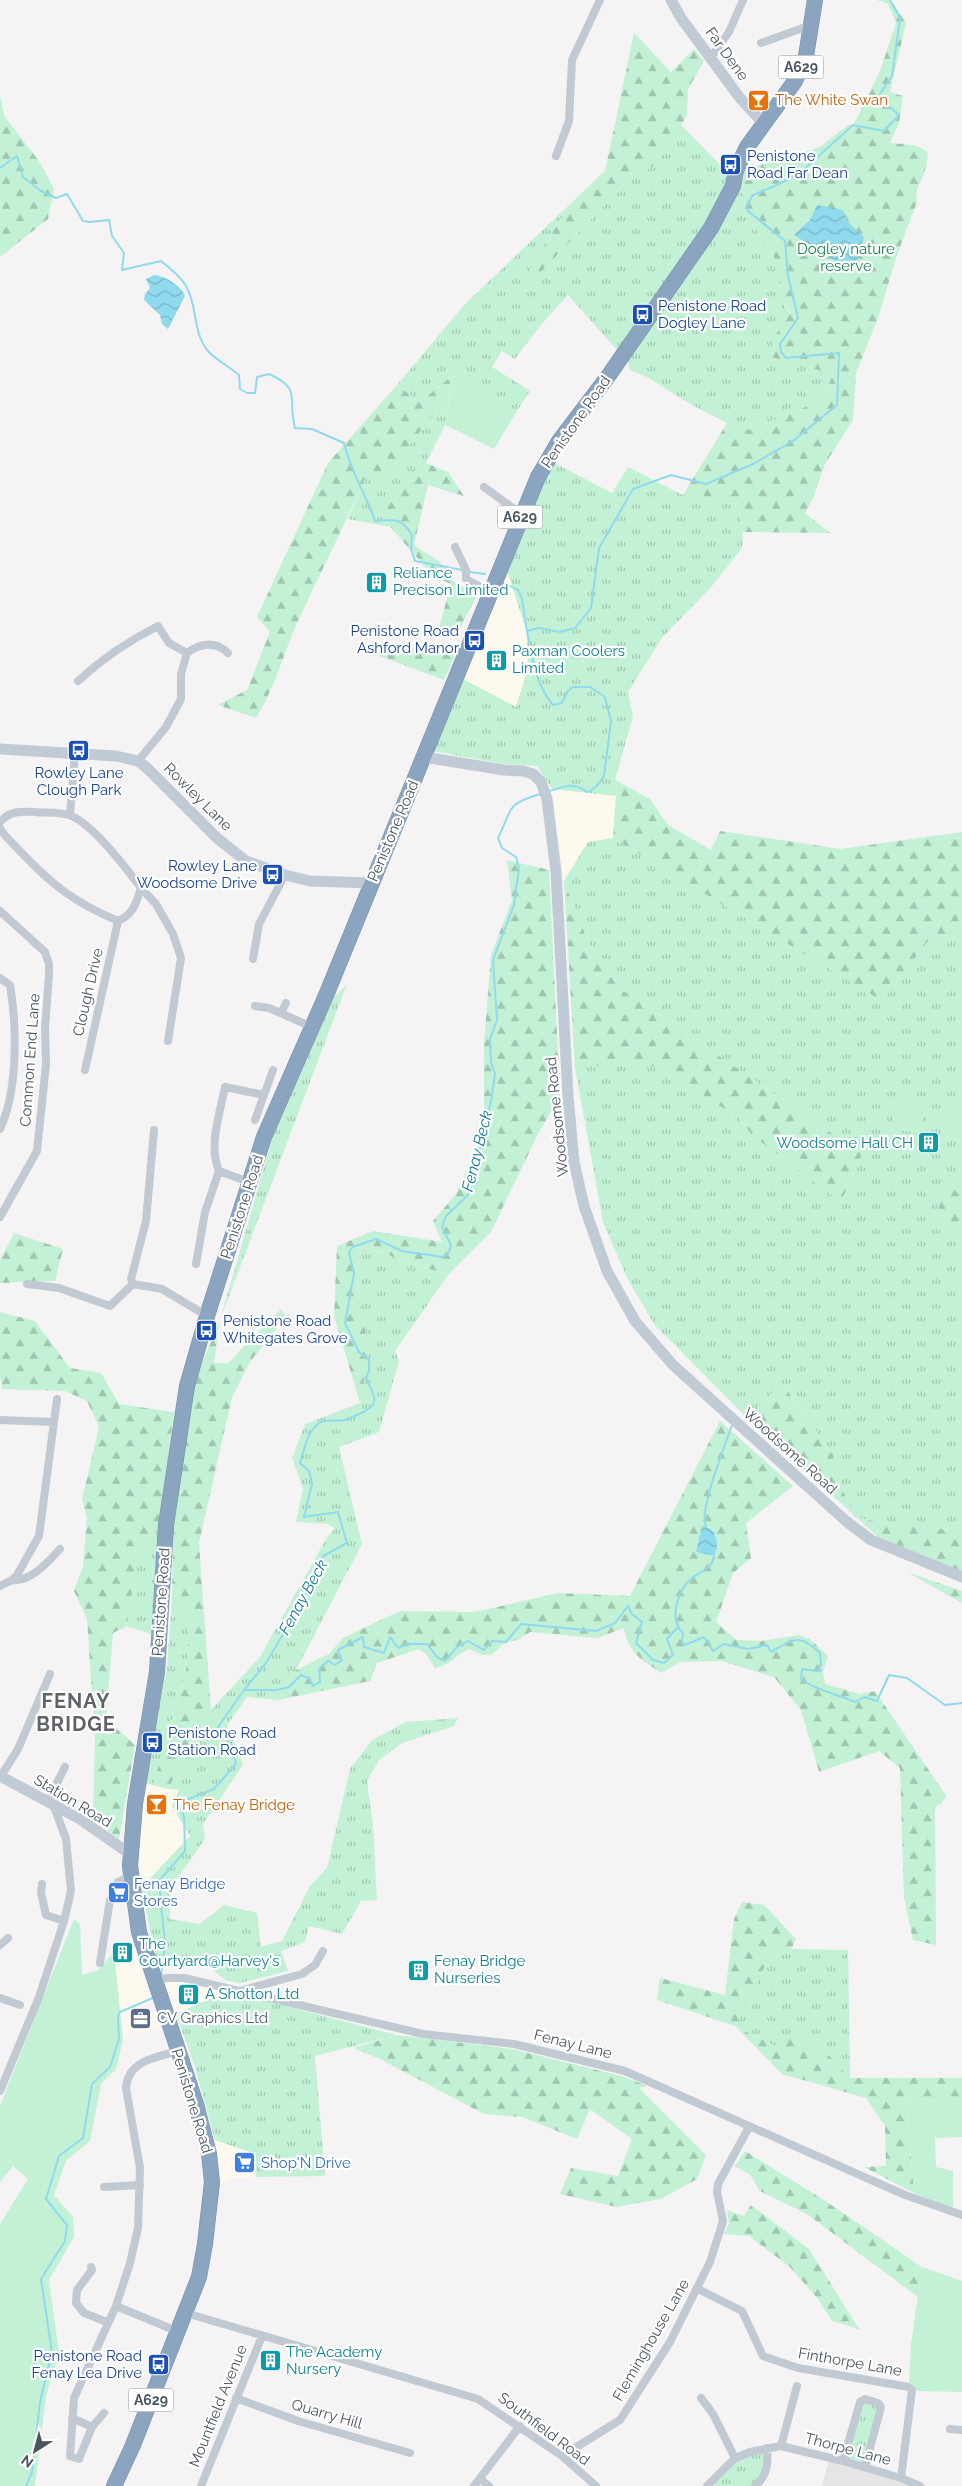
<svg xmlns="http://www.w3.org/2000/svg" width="962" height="2486" viewBox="0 0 962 2486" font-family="Raleway,sans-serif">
<defs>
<pattern id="grass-tufts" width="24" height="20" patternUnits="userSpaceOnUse" patternTransform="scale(1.25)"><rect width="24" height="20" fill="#c3f1d5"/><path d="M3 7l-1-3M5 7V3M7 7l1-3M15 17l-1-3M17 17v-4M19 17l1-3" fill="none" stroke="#a0c6b0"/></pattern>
<pattern id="forest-firs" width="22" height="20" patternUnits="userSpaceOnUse" patternTransform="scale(1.25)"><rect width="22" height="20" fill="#c3f1d5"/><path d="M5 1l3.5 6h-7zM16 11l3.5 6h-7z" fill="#a0c6b0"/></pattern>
<pattern id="water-waves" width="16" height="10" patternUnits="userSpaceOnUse" patternTransform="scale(1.25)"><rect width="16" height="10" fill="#90daee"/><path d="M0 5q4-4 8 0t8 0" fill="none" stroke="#78b4c4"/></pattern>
</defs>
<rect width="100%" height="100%" fill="#f5f3f3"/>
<path fill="#fdf9ef" d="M506,567L528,636V668L516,707L461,678Z
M552,789L616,796L613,838L588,842L564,881Z
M144,1783L179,1790L172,1806L190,1835L142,1887L138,1845Z
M132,1939L151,2002L141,2006L145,2017L155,2013L160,2026L138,2034L130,2032L123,2040L114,1952Z
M160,1978L227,1991L176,2014Z
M215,2140L256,2154V2177L234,2178L217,2186Z"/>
<path fill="#e6e4e5" d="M830,2457L920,2486H822Z"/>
<path fill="url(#grass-tufts)" d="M681,125L723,168L734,165L706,222L617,350L568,295L540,326L515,359L502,351L492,367L530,391L517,411L453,375L420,402L397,385L464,305L569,205L528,273L541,272L632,176L654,166Z
M736,187L745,196L744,206L747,215L777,262L781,301L833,373L822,400L750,430L727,423L690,404L647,377L630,370L626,357Z
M450,392L445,425L426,463L380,515L390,527L348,519L367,472L387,475Z
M554,463L612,493L628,467L683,495L739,505L743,532L742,548L712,586L662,638L628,692L633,717L615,779L617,781L616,796L552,789L537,766L505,764L432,751L461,678L516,707L528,668L527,633L506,567L543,480Z
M613,838L882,1000L934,933L949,944L962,925V1190L957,1192L948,1182L936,1216L962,1236V1531L889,1524L854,1517L839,1481L833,1455L783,1384L747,1418L654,1324L627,1278L603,1222L575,1068L644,1061L737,1116L752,1135L841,1202L862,1154L618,987L587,939L564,881L588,842Z
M347,984L220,1320L273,1136L334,997Z
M372,1250L448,1275L395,1351L399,1361L379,1432L339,1447L362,1544L296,1670L278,1700L247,1697L227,1725L243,1765L203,1824L205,1839L169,1891L170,1919L200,1924L224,1905L257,1913L261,1947L282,1941L310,1886L327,1868L350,1769L372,1740L406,1722L458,1718L454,1726L402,1743L379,1760L367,1781L373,1826L377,1900L361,1901L342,1934L309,1926L305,1942L281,1951L288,1971L240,1983L227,1981L205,1964L156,1962L142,1887L190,1836L172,1806L179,1790L168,1789L211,1710L260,1657L326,1539L335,1528L327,1524L296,1522L303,1489L292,1458L305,1424L360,1403L369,1352L357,1283L359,1253Z
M159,1527L153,1635L127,1626L138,1554Z
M172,1602L190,1617L186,1670L153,1785L144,1783L167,1667Z
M791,1949L848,1950L850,2078L824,2050L775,2046L735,2026L771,1953Z
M227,1991L397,2035L315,2056L325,2176L256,2177V2154L215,2140L195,2067L176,2014Z
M860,2402L878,2403L865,2467L843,2461Z
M767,2448L768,2466L755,2486H716L710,2483L735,2458Z"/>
<path fill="url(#forest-firs)" d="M876,0H891L906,23L890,92L903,96L899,123L890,143C905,145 916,142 928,153C927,159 927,164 925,170C922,182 914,188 917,202L897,255L878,318L856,373L853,420L825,464L813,498L805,513L830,533L743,532L739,505L683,495L727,423L750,430L822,400L833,374L771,357L772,340L791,313L781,301L777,262L747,215L744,206L745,196L736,187L743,163L756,166L820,147L848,125L854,124L880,71L896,23L888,3Z
M634,33L671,72L694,49L704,61L688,89L687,116L654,166L632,176L541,272L527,274L569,205L605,171Z
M0,95L4,116L39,161L54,189L48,219L0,257Z
M453,375L450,392L387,475L367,473C346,523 321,571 298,621C283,654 275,688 256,718L218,705L247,690L270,632L257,617L328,463L397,385L420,402Z
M426,463L448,472L464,496L428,485L414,545L440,562L455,583L477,595L455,638L437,635L451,584L433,576L380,515Z
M356,647L450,648L455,656L444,680Z
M617,781L650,799L668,825L711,850L720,831L840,849L962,832V925L949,944L934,933L882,1001L613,838Z
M507,860L549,870L560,1095L536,1138L491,1232L448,1275L373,1250L359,1253L357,1283L369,1352L360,1403L334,1316L337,1246L373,1231L442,1242L433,1221L456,1194L484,1133V1045L491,955L512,900Z
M564,881L587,939L618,987L862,1154L841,1202L752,1135L737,1116L644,1061L575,1068Z
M948,1182L957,1192L962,1190V1236L936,1216Z
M14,1233L63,1249L55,1281L0,1283V1260Z
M281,1309L286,1317L250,1362L232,1397L199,1543L211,1710L168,1789L153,1785L186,1670L190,1617L172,1602L173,1525L195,1381L220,1320L214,1363H228Z
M0,1312L35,1321L70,1368L101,1373L119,1404L174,1412L159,1527L138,1554L127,1626L113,1633L106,1719L135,1745L119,1839L93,1820L95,1739L87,1619L74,1591L83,1567L87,1518L82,1499L99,1427L87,1401L65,1391L2,1389L0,1376Z
M782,1383L833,1455L839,1481L854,1517L889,1524L962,1531V1578L899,1556L747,1418Z
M720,1421L793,1486L746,1523L751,1558L733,1573L716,1622L736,1640L761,1641L799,1635L810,1639L828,1656L823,1672L825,1684L860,1694L875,1691L947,1797L935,1808L936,1945L913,1940L904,1898L900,1768L879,1751L819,1772L801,1710L774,1677L721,1661L680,1662L661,1673C641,1659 628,1653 624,1628L597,1638L530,1632L518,1640L506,1642L492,1654L482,1655L469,1649C456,1655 449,1666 435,1668L426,1654L419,1649L377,1663L370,1681L278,1700L296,1670L329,1654L343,1638L400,1611L475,1612L558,1593L630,1596Z
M907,1572L962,1591V1603Z
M742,1902L764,1905L796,1939L791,1949L771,1953L736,2027L775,2046L791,2037L824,2050L850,2078H962V2106L906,2097L914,2193L864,2167L886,2166L885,2126L866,2098L782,2074L735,2026L657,2000L660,1978L725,1995L734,1919Z
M397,2035L512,2049L621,2076L648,2086L639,2088L706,2155L697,2179L661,2199L616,2207L560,2194L571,2168L618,2176L632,2139L590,2109L577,2139L522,2117L484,2114L380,2059L353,2048Z
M745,2151L824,2200L922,2267L918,2297L807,2214L760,2191L750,2175L735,2166Z
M751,2205L809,2249L859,2329L832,2321L817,2298L790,2267L749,2236L724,2234L729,2224L727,2210L744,2216Z"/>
<path fill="#c3f1d5" d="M453,375L517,411L494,449L445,425Z
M906,1095L925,1107C922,1134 912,1136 889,1126Z
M950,1101L962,1106V1126L959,1125L957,1127L943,1119Z
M74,1919L80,1924L82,1975L98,1970L114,1952L123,2040L116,2069L101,2084L90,2141L66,2161L54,2195L73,2217L74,2237L49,2280L59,2353L46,2396L35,2486H0V2224L28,2179L13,2166L0,2182V2106Z
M906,2097L962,2106V2137L935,2138L936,2167L953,2171V2210L914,2193Z
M922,2267L962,2281V2392L917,2391L909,2382L911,2344Z"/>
<path fill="url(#water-waves)" d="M817,205L843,210L848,222L864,237L856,264H840L794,235L810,220Z
M154,275C165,276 182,286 185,296L168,329L162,324L160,315L144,300L145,294L150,288L146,279Z
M702,1526C717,1527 720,1545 714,1556L696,1552Z"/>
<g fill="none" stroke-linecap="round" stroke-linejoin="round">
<path stroke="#90daee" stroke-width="2" d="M0,168L17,156L23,177L41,191L56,198L67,194L83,221L90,222L109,220L112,236L124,253L122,270L161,261C170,268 180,276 186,286C198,306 192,332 208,351C216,360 230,367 239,375L240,389L247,393H255L257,377L269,374C303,389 287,399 295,428L312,429L344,443C350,471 366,494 375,521C395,520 401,517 412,535L411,549L415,561L462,570
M470,572L485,574
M502,582L518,590L522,599L527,631
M549,791C565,787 573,781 587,792C596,789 599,783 604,776L611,721L605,697L590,687H573L568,691L562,703L553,705C535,684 532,656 527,631L539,628L560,632L575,628L591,608L599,548L633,489L671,475L706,484L753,464L793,441L837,405L839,353L786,358L781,352L780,344L798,318L788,276L785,241L748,211L747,205L753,195L777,185L801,172L853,125L884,131L899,115L878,97L892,76L900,18L890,0
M706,1526C698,1512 726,1443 732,1425
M678,1626C671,1612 680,1587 692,1578C700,1571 712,1570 714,1556
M244,1690H277L289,1687L301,1675L309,1678L313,1686L320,1682L319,1669L328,1661L335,1665L342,1660L338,1650L363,1637L364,1647L384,1653L390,1637L398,1648L408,1644H427L437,1657L445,1661L458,1646L468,1641L484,1650L492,1641L506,1642L521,1624L596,1631L615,1623L628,1606L632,1614L642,1622L636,1643L653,1660L664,1663L673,1655L667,1639L678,1627L683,1633L682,1642L685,1645L704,1637L713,1651L724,1644L748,1649L767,1645L771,1652C794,1639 799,1633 820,1653L821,1664L818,1671L802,1669L801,1679C817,1691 837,1694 855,1702L864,1697L877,1701L889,1675L907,1678L945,1705L962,1703
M161,1976L165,1944L159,1881L185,1851L184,1816L178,1803L214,1789L236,1764L231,1746L218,1727L244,1690L266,1663L301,1604L323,1556L347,1543L338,1512L304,1517L312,1484L309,1471L300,1463C304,1451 307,1432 318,1424C326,1418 335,1422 344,1420C349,1419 354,1416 359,1414C383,1404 374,1396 366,1378L369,1371V1360L359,1352L345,1323L354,1274L349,1252L353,1247L376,1239L402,1251L443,1257L449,1252L451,1245L442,1227L446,1216L468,1195L470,1177L476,1166L491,1101L495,1074L491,1063L490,1039L497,1020L493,960L514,905L519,868L516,857L502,848L498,838C513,809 504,805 540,794
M26,2486L32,2472L40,2402L52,2352L41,2279L65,2241L67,2225L46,2199L59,2156L83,2138L92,2084L110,2067L119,2039L118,2016L120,2012L155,1997"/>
<defs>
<path id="highway" d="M114,2486L133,2445L199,2277L205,2244L212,2182L209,2154L196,2104L139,1932L130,1866L135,1804L157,1672L166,1525L187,1386L207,1316L264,1137L327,993L538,477L559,441L609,375L711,228L733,186L736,170L747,147L795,81L806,56L815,0"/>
</defs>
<use href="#highway" stroke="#7690ad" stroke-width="16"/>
<path stroke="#c1cad2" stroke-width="8" d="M761,43L811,25
M711,57L729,32L743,0
M556,156L569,121L572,60L600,0
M484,487L521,514
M455,547L466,570V579L490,592
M78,681C103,658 128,641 158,626L169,643L187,653
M138,761L166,727L181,699V674L187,653C201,643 215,641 228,653
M70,815L75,754
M0,822C9,811 21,811 35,812C45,813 59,812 69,815C91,822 127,869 141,888C136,903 134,914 118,921C73,902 51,884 17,848C12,842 3,835 0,828
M141,888L156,904L173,934L181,958L168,1041
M0,911L45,952L49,964V975L45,1028L46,1064L37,1151L0,1217
M253,959L259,924L285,875
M0,978L10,985C17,1027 18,1091 0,1129
M255,1006L269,1008L312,1027
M281,1013L286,1003
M85,1070L118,921
M255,1120L273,1070
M154,1130L146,1221L131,1279L133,1284L162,1289L207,1316
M249,1182L219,1171C208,1146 220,1113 225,1087L264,1095
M196,1264L205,1212L219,1171
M27,1284L59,1288L110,1306L133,1284
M0,1420L54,1422
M12,1580C31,1582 48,1562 60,1549
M0,1586L12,1580L17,1575L39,1536L57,1399
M1,1776L18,1749L50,1674
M48,1801L65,1767
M42,1884L41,1893L46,1915L64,1921
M0,1945L8,1938
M100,1963L110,1900L118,1882L131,1876
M155,1982L166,1978H184L423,2034L514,2044L625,2071L905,2195L962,2215
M243,1990L302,1974L315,1965L323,1951
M0,1998L20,2005
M0,2091L39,1997L64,1921L71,1891L66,1839L53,1804
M104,2187L140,2185
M91,2267L92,2270L77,2290L76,2303L84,2313L107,2322
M698,2289L742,2311L763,2356L798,2368L909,2387L912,2390L901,2478
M116,2306L179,2332
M186,2313L478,2399L562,2456L596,2486
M236,2398L298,2421L410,2453
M701,2398L713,2414L735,2458
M104,2413L92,2427L79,2459L70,2456L74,2398L116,2306L130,2263L138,2228L140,2168L126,2088C128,2060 156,2058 178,2051
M72,2418L92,2427
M950,2429L962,2430
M781,2446L797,2386
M562,2456L620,2420L670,2342L710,2262L723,2221L717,2192L718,2184L749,2127
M843,2461L860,2402L865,2399L878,2403L881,2407L865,2467
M480,2479L489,2486
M201,2486L262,2336
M474,2486L520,2426
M707,2486L735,2458L750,2452L781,2446L843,2461L901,2478L920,2486
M755,2486C768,2475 768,2464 767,2448"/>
<path stroke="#c1cbd6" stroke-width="11" d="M671,0L681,18L740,98L763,123
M0,749L116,756L138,761L146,767L217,838L246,861L285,875L310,881L371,883
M424,757L504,770L523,771L533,774L541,782L547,799L556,872L568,1096L574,1162L584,1206L607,1271L635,1321L673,1365L846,1521L871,1540L962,1577
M0,1776L80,1819L130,1854"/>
<use href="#highway" stroke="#8ba5c1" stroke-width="15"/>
</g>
<defs>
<symbol id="bar-square" viewBox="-11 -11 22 22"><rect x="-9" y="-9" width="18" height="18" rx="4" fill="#e8710a" stroke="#fff"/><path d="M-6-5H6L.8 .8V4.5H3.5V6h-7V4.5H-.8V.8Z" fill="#fff"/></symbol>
<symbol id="bus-square" viewBox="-11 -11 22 22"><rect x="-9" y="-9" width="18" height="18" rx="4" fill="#1a4fb4" stroke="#fff"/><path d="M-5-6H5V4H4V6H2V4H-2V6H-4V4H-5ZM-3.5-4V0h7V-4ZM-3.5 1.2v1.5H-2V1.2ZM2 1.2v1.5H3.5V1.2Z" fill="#fff"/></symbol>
<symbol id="building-square" viewBox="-11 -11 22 22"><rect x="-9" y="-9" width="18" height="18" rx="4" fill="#0f9aa8" stroke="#fff"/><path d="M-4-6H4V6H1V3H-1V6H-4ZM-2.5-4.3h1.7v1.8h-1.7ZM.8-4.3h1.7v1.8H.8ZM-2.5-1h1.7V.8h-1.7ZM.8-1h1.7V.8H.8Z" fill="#fff"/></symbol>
<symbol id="supermarket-square" viewBox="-11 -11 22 22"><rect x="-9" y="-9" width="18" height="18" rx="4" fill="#3f7fe0" stroke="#fff"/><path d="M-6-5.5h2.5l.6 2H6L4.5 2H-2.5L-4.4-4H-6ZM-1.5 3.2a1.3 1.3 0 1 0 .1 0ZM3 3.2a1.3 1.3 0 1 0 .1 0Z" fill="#fff"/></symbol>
<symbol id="office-square" viewBox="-11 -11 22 22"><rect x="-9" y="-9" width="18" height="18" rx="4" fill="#5c6f8a" stroke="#fff"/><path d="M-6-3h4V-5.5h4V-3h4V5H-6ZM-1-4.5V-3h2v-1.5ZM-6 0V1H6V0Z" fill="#fff"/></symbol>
</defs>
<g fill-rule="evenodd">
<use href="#bar-square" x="746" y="88" width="25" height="25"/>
<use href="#bus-square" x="718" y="152" width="25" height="25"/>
<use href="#bus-square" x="630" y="302" width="25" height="25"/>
<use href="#building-square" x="364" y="570" width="25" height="25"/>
<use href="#bus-square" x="462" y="628" width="25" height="25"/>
<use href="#building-square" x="484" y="648" width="25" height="25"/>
<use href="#bus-square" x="66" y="738" width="25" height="25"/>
<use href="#bus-square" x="260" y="862" width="25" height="25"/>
<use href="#building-square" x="916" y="1130" width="25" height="25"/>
<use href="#bus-square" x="194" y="1318" width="25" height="25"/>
<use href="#bus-square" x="140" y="1730" width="25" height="25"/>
<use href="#bar-square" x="144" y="1792" width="25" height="25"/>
<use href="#supermarket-square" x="106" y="1880" width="25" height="25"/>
<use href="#building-square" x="110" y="1940" width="25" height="25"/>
<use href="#building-square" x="406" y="1958" width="25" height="25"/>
<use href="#building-square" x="176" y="1982" width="25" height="25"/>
<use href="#office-square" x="128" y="2006" width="25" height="25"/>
<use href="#supermarket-square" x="232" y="2150" width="25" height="25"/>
<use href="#building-square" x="258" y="2348" width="25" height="25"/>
<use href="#bus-square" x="146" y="2352" width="25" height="25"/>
</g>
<g text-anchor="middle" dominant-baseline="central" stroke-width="4.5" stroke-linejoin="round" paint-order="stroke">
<g fill="#fff" stroke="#808990" stroke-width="1">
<rect x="778.5" y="55.5" width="45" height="23" rx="4"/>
<rect x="497.5" y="505.5" width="45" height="23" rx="4"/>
<rect x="128.5" y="2388.5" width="45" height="23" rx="4"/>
</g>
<g font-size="14" font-weight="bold" fill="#4a5661">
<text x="801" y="67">A629</text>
<text x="520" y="517">A629</text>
<text x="151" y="2400">A629</text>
</g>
<g font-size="15" fill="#4a5661" stroke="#fff">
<text transform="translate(727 54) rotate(54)">Far Dene</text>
<text transform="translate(576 422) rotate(-55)">Penistone Road</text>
<text transform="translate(198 797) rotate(45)">Rowley Lane</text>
<text transform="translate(393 831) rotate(-67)">Penistone Road</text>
<text transform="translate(88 992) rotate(-77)">Clough Drive</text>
<text transform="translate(30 1060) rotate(-86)">Common End Lane</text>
<text transform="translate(557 1117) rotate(-96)">Woodsome Road</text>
<text transform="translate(242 1207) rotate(-72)">Penistone Road</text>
<text transform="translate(790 1451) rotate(42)">Woodsome Road</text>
<text transform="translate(161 1602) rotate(-86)">Penistone Road</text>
<text transform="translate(73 1801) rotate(31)">Station Road</text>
<text transform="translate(573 2044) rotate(14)">Fenay Lane</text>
<text transform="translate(192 2101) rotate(73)">Penistone Road</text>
<text transform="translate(651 2340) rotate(-60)">Fleminghouse Lane</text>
<text transform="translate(850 2362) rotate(10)">Finthorpe Lane</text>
<text transform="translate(218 2406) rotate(-68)">Mountfield Avenue</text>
<text transform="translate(327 2414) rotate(16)">Quarry Hill</text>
<text transform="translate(544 2429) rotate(37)">Southfield Road</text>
<text transform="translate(848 2449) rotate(15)">Thorpe Lane</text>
</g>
<g font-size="15" fill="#c56008" stroke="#fff" text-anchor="start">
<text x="775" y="100">The White Swan</text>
<text x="173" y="1805">The Fenay Bridge</text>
</g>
<g font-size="15" fill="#164399" stroke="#fff" text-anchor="start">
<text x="747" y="156">Penistone<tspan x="747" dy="17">Road Far Dean</tspan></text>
<text x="658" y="306">Penistone Road<tspan x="658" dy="17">Dogley Lane</tspan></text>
<text x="459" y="631" text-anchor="end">Penistone Road<tspan x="459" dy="17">Ashford Manor</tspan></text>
<text x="79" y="773" text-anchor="middle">Rowley Lane<tspan x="79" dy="17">Clough Park</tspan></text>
<text x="257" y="866" text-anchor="end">Rowley Lane<tspan x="257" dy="17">Woodsome Drive</tspan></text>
<text x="223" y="1321">Penistone Road<tspan x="223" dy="17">Whitegates Grove</tspan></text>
<text x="168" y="1733">Penistone Road<tspan x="168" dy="17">Station Road</tspan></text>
<text x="142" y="2356" text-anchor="end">Penistone Road<tspan x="142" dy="17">Fenay Lea Drive</tspan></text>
</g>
<g font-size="15" fill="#17864f" stroke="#fff">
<text x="846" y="249">Dogley nature<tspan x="846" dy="17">reserve</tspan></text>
</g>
<g font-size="15" fill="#0d838f" stroke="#fff" text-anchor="start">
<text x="393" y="573">Reliance<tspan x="393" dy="17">Precison Limited</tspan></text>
<text x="512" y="651">Paxman Coolers<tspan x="512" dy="17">Limited</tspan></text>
<text x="913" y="1143" text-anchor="end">Woodsome Hall CH</text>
<text x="139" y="1944">The<tspan x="139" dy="17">Courtyard@Harvey's</tspan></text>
<text x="434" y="1961">Fenay Bridge<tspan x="434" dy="17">Nurseries</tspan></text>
<text x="205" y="1994">A Shotton Ltd</text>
<text x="286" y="2352">The Academy<tspan x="286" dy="17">Nursery</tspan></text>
</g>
<g font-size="15" fill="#366cbe" stroke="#fff" text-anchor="start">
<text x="134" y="1884">Fenay Bridge<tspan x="134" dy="17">Stores</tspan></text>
<text x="261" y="2163">Shop'N Drive</text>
</g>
<g font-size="15" fill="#4e5e75" stroke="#fff" text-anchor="start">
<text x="157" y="2018">CV Graphics Ltd</text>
</g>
<g font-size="16" font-style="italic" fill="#0c7c9b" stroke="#fff">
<text transform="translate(477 1151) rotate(-76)">Fenay Beck</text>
<text transform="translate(303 1597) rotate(-61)">Fenay Beck</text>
</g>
<g font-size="20" font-weight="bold" letter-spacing="1" fill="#5f6368" stroke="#fff">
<text x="76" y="1701">FENAY<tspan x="76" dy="23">BRIDGE</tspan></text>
</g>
</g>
<g transform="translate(35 2451) rotate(216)" stroke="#ffffff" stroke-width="4" paint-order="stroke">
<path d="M0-4L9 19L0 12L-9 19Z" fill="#4a5661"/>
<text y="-8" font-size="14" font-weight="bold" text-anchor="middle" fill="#4a5661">N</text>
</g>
</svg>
